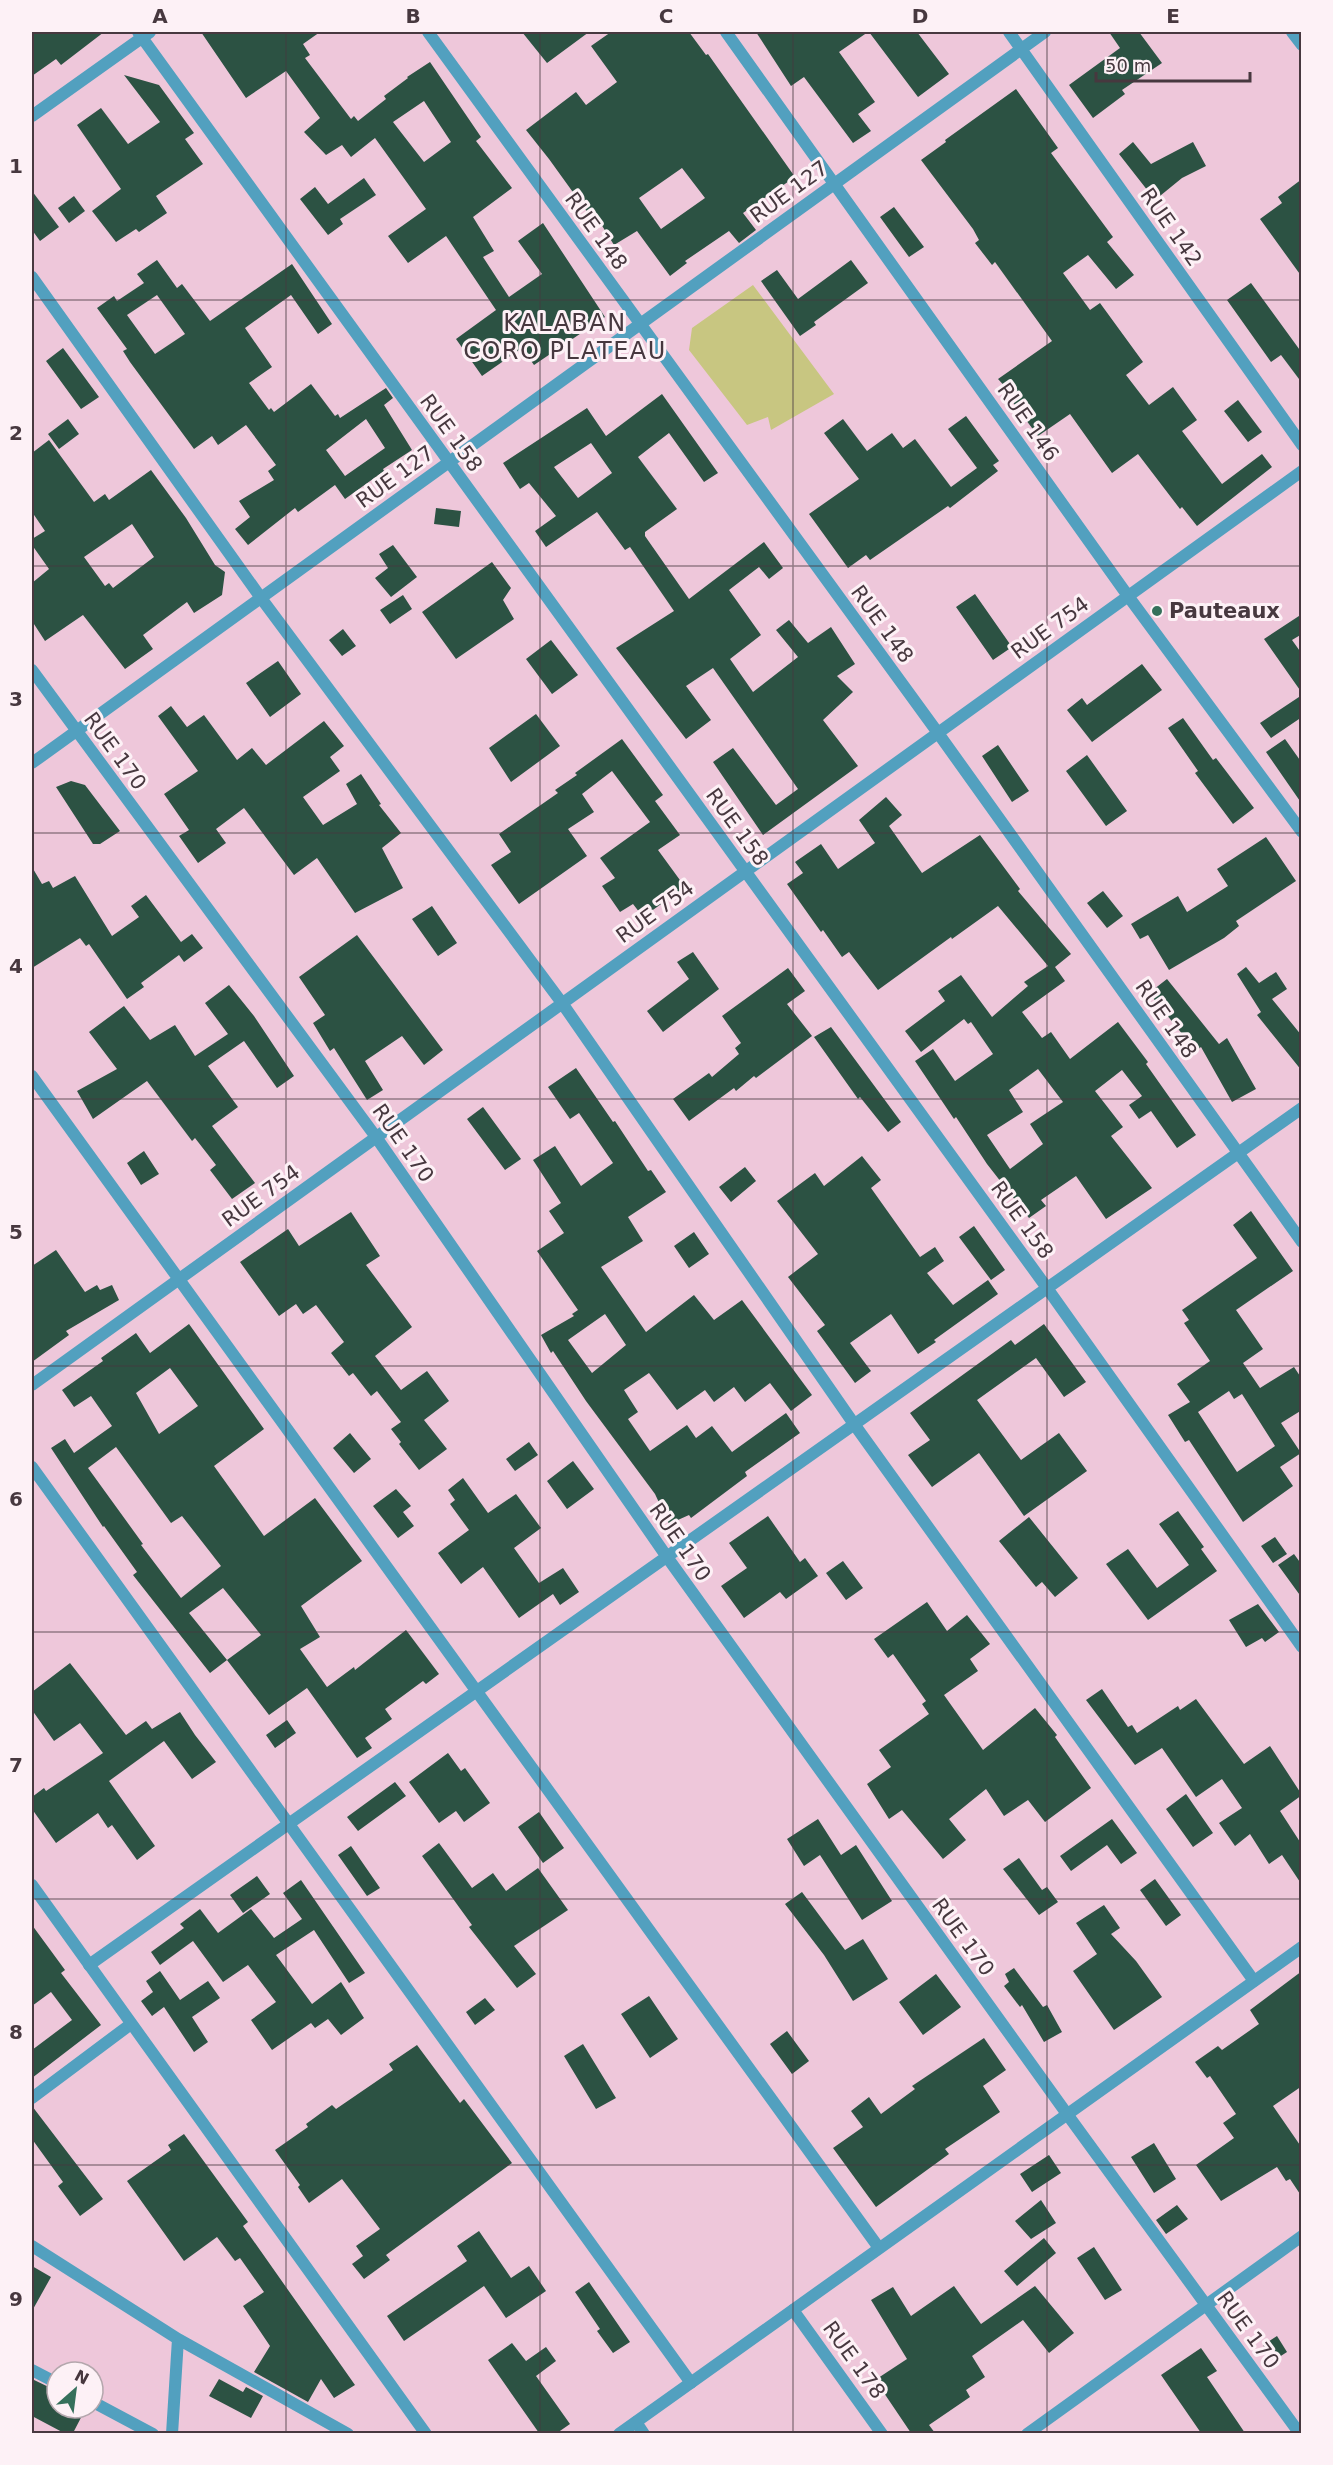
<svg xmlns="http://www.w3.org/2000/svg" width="1333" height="2465" viewBox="0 0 1333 2465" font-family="'DejaVu Sans',sans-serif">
<rect width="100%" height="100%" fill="#eec7da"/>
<path fill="#c8c681" d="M753,285L834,394L771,430L768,417L747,425L689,350L692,328Z"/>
<path fill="#2c5243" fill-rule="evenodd" d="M32,32H104L61,65L56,59L32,76Z
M201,32H320L303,44L310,55L305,58L351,119L354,116L358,121L386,99L384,96L408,78L407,77L430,62L481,137L476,141L512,188L473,217L494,251L483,257L509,297L542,274L518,241L543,223L605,317L534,365L522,348L482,376L456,339L496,310L446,236L408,263L388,236L426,209L375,138L351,157L342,145L326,155L304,132L320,118L286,71L246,98ZM424,101L451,142L424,162L393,122Z
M522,32H589L547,63Z
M611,32H689L706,55L708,54L795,177L743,213L756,230L739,243L729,231L685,261L687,263L670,276L637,231L614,245L601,224L598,227L549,159L526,130L576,92L586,105L617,82L591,46ZM682,168L705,198L661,229L639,198Z
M756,32H868L839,52L875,102L858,114L871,131L853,143L804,77L791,86Z
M869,32H917L949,74L918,97Z
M1109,32H1139L1162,63L1122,90L1125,94L1093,118L1069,85L1120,48Z
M124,75L159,85L194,133L185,139L203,164L156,196L167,213L139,232L136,229L116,242L92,211L121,189L77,125L101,108L128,144L160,122Z
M1016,89L1058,148L1051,153L1113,237L1107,242L1134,275L1116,289L1088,255L1063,273L1090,310L1100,303L1143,362L1126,375L1149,405L1173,387L1197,420L1182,431L1222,484L1262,454L1272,467L1197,526L1182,507L1180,509L1138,454L1112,473L1070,414L1038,436L1005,392L1008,390L998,379L1052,341L995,262L992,265L975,243L979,240L973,229L921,160L946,142L945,140Z
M1133,142L1151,164L1193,142L1206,166L1182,178L1155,200L1119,154Z
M364,178L376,195L340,219L343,224L328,235L300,199L315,187L328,204Z
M1302,179V277L1260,219L1282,203L1278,197Z
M32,191L59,227L40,241L32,230Z
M74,196L85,211L69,223L58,208Z
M894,207L924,247L909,257L880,217Z
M157,260L177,288L182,284L210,321L292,264L332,324L318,334L291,295L245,328L272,367L249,383L269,410L271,408L274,412L311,384L335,416L338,414L340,418L386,388L393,398L384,405L412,450L383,469L384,471L345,499L335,485L298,512L295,508L248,545L235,529L250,517L239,501L274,480L268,471L276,465L246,425L218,445L212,436L194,449L130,362L123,351L127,349L97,308L114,296L117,301L144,283L137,274ZM157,295L185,334L155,354L127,315ZM366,419L385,448L345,476L326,450Z
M851,260L868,283L814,322L816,325L800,336L761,281L777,270L798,299Z
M1251,283L1302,353V383L1281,355L1271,362L1227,300Z
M63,348L99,397L81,409L46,361Z
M662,394L718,473L704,482L669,433L638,457L677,509L645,532V536L689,599L764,542L783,568L769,579L759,567L729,590L761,635L730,659L753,692L798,657L776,630L789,620L808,643L831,627L855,664L837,676L853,692L823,720L858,766L763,835L713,762L733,748L776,805L798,789L713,668L686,686L711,720L686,739L616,648L674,611L630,547L625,550L597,512L546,547L535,531L556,516L529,483L520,489L503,463L587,408L606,436ZM591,443L612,473L578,498L554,467Z
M1238,400L1262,432L1248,442L1224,411Z
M966,416L999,461L993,465L998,471L950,508L948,506L870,560L866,555L848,568L809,514L859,479L824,433L843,419L867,451L892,433L903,448L915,439L951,487L977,468L948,429Z
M68,419L79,434L59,449L48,434Z
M49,440L94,502L105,494L109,500L151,470L186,518L215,565L225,572L222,595L194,613L187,602L143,635L153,649L125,669L83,615L45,641L32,621V583L49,569L32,545V539L45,531L32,512V453ZM132,524L154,557L113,588L109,583L105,586L84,557Z
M436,508L461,511L459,527L434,524Z
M393,545L417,577L391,597L375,578L388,568L379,554Z
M492,562L511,588L503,600L514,619L456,659L422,612Z
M975,594L1012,647L993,660L956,607Z
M403,595L412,609L390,624L380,610Z
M1302,614V634L1292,640L1302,654V693L1264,639Z
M343,629L356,646L342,656L329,640Z
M551,640L578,675L552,694L526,659Z
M278,661L301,694L270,717L246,683Z
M1142,664L1162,690L1092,742L1067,710L1082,698L1087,705Z
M1302,695V717L1271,738L1260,723Z
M171,706L187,727L204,715L237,760L252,748L266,765L324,721L344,746L330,757L340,771L303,797L323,825L357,804L346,784L361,774L381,804L379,805L401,833L382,848L403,888L355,913L317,858L294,875L244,808L216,829L226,843L198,863L179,836L189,830L164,794L198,771L158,716Z
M536,714L560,746L511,782L489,748Z
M1183,718L1213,760L1216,758L1254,808L1233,824L1195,773L1198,771L1168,728Z
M622,739L663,795L655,801L680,835L658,850L685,887L643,917L633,904L620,912L602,886L615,878L600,858L650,822L612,771L582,794L594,812L568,829L587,856L519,904L491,865L511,852L499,834L558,793L555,790L577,775L575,773Z
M1285,739L1302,763V804L1266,752Z
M998,745L1029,791L1012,802L982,756Z
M1087,755L1127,811L1106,826L1066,771Z
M71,781L85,785L120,831L100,844H93L56,787Z
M886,797L902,815L889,826L922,873L980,835L1020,889L1018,891L1071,954L1055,967L1065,981L1022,1012L1042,1038L1051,1032L1070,1059L1118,1022L1148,1062L1146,1064L1196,1135L1177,1148L1151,1111L1139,1119L1129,1105L1142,1096L1122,1070L1095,1091L1123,1127L1111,1136L1152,1188L1106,1219L1076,1176L1041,1200L1046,1206L1029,1218L987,1164L956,1117L954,1119L915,1061L933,1049L955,1081L993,1054L971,1022L968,1024L964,1019L921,1052L905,1031L945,1001L938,991L961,975L992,1017L1028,986L1024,982L1048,966L998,906L952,939L951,937L878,990L849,952L842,957L823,930L821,932L787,884L803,873L795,862L821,844L838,869L875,843L859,820ZM1038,1069L1063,1102L1030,1124L1043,1144L1010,1169L987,1135L1023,1112L1009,1090Z
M1266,837L1296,881L1236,921L1239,926L1224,938L1169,970L1148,935L1140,939L1131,924L1178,896L1187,912L1228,886L1217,869Z
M32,867L42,884L49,881L53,888L75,876L112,936L139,917L131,906L146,895L181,942L192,934L203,948L184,962L179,955L141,983L144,987L127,999L89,944L86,946L80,938L32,968Z
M1103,891L1123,916L1107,928L1087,903Z
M432,906L457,943L438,956L412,919Z
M357,935L443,1050L424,1065L402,1036L365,1061L383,1090L367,1100L334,1048L330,1051L313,1023L325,1015L299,977Z
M693,952L719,989L663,1032L647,1011L689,979L677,962Z
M1246,967L1259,983L1276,972L1287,989L1272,999L1302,1036V1071L1257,1015L1261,1012L1237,974Z
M788,968L805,991L787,1004L812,1036L756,1078L754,1076L736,1091L734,1088L689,1121L673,1099L709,1073L712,1077L739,1054L735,1048L741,1043L722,1016Z
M1167,979L1219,1044L1227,1038L1256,1089L1232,1102L1201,1047L1196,1051L1149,993Z
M229,985L254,1016L294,1076L277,1088L244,1041L208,1066L238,1107L212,1126L255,1183L232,1199L210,1170L216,1165L195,1138L192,1141L147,1081L93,1119L77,1091L117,1069L89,1032L124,1006L150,1040L175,1025L195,1056L228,1034L205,1003Z
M831,1027L901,1122L888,1132L860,1097L858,1099L814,1037Z
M576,1068L613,1122L615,1121L648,1171L651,1170L666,1192L628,1217L643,1241L601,1267L646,1332L694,1295L714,1320L742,1300L812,1395L791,1411L770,1383L745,1402L734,1387L714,1402L705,1390L677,1410L649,1373L624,1390L638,1412L628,1419L650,1451L687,1425L696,1438L712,1426L732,1452L786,1413L800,1433L745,1472L747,1476L691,1518L689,1515L669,1524L655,1494L586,1401L553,1351L551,1353L541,1335L574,1316L572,1314L578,1310L537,1251L564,1233L549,1211L561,1203L533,1160L555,1146L581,1186L613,1163L579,1113L570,1119L548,1087ZM605,1314L626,1345L592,1373L568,1340Z
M483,1107L521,1159L505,1170L467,1119Z
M144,1151L159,1174L141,1185L127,1163Z
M862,1156L881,1180L871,1188L920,1257L935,1247L944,1261L927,1273L953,1305L988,1280L998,1294L934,1340L936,1342L918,1354L891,1314L850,1343L871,1371L855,1383L817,1331L825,1325L788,1277L818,1254L777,1201L815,1173L824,1186Z
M745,1167L756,1181L731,1202L719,1187Z
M1251,1211L1293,1271L1236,1310L1263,1349L1243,1363L1260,1388L1294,1367L1302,1379V1410L1281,1423L1301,1453L1280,1467L1293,1486L1243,1522L1189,1440L1185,1442L1168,1415L1190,1402L1177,1384L1210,1361L1184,1323L1189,1320L1182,1310L1257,1258L1233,1225ZM1229,1391L1234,1399L1242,1394L1275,1446L1237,1472L1198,1412Z
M351,1212L380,1256L366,1265L412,1327L375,1356L401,1390L427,1371L449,1401L424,1420L447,1449L419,1470L399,1444L401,1442L391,1429L401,1422L377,1391L371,1396L353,1373L349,1376L331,1353L344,1342L316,1305L303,1314L296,1304L279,1316L240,1262L288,1229L299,1246Z
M974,1226L1005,1270L991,1280L959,1237Z
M694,1232L709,1254L689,1268L674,1246Z
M56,1250L85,1292L97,1285L100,1290L112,1285L119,1300L66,1331L69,1335L32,1362V1266Z
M189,1324L264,1429L214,1466L264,1536L315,1498L362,1561L301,1606L320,1637L300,1649L327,1687L354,1667L355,1670L406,1630L439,1674L426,1684L423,1681L385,1709L392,1719L365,1738L372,1748L357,1758L307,1688L269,1715L227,1660L210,1673L133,1575L137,1572L104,1526L103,1527L51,1448L65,1439L74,1453L112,1426L91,1396L74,1407L62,1390L103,1361L101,1358L136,1333L150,1353ZM170,1368L198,1406L159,1434L136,1393ZM116,1447L171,1523L182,1516L221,1566L181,1598L141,1545L143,1544L88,1468ZM223,1588L261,1635L227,1660L189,1613Z
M1044,1324L1086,1382L1064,1397L1036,1358L977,1400L1021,1460L1059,1433L1087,1471L1024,1516L979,1453L932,1487L908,1455L930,1440L910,1413L1011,1340L1015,1345Z
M350,1433L371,1459L354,1473L333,1448Z
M529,1442L538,1455L515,1471L506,1459Z
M573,1461L594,1489L567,1509L547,1481Z
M463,1478L488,1513L516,1494L541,1528L514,1548L539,1583L563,1568L579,1592L560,1605L553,1594L519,1618L483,1567L461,1584L438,1553L469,1530L450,1504L455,1500L448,1490Z
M396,1489L411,1506L403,1512L414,1526L398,1538L373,1506Z
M1178,1511L1204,1547L1201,1549L1217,1571L1148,1620L1106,1564L1128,1549L1157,1588L1189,1565L1159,1524Z
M768,1516L800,1562L805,1558L818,1576L786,1599L780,1592L744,1618L721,1586L747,1568L729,1543Z
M1029,1517L1078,1578L1055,1597L1042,1582L1036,1587L999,1541Z
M1275,1537L1287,1554L1273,1563L1261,1546Z
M1294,1554L1302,1565V1598L1278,1565Z
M843,1561L863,1588L846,1600L826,1573Z
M927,1602L947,1631L967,1615L990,1644L970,1659L978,1671L944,1695L983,1750L1035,1708L1057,1735L1055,1737L1091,1788L1045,1822L1028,1800L1004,1816L986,1789L949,1819L966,1840L943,1859L902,1810L889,1819L867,1784L891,1767L879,1750L929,1714L922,1704L926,1701L893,1654L888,1658L874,1639Z
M1258,1604L1279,1632L1265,1642L1262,1638L1246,1647L1229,1620Z
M70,1663L126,1735L146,1721L152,1729L180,1712L195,1735L216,1762L192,1779L164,1741L109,1781L155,1846L137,1860L112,1825L108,1828L98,1813L56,1843L32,1809V1797L44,1788L46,1791L103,1753L80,1723L54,1741L32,1710V1692Z
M1102,1689L1128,1727L1132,1725L1137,1733L1178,1706L1180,1710L1196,1699L1244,1764L1270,1746L1302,1795L1280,1811L1302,1845V1885L1282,1855L1269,1864L1250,1834L1235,1846L1219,1823L1242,1808L1222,1779L1196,1797L1162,1748L1135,1765L1086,1700Z
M287,1720L296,1733L275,1748L266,1735Z
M448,1753L461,1771L465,1768L490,1803L464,1822L456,1811L439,1823L409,1782Z
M395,1782L406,1796L358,1831L347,1817Z
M1186,1794L1213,1833L1193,1847L1166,1809Z
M539,1812L564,1848L543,1863L518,1827Z
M818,1819L841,1855L856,1845L892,1901L862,1920L820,1855L804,1866L787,1839Z
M1112,1819L1137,1853L1121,1864L1107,1845L1071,1871L1060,1856Z
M439,1843L472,1888L493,1873L506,1891L538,1868L568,1910L514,1946L536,1974L517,1988L469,1927L472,1925L422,1856Z
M351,1846L380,1888L367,1896L338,1855Z
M1019,1858L1042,1890L1047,1887L1058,1902L1039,1915L1003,1869Z
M257,1876L270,1894L243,1913L230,1895Z
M1155,1879L1181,1915L1166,1926L1140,1890Z
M301,1880L365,1973L349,1983L314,1930L276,1955L312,2004L341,1982L364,2018L341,2035L328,2019L315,2028L311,2023L272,2050L251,2020L276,2002L248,1965L223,1982L193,1941L160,1965L151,1952L184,1928L180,1924L200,1909L218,1933L251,1909L274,1938L302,1919L283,1893Z
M802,1892L845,1950L863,1939L888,1979L853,2001L824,1955L785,1904Z
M1104,1905L1120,1928L1111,1934L1136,1961L1162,1997L1114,2030L1073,1971L1097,1954L1076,1923Z
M32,1925L65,1970L61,1973L101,2025L32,2078V2050L72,2020L51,1992L32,2006Z
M1014,1968L1043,2007L1047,2005L1062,2032L1044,2042L1022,2005L1020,2007L1004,1986L1009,1982L1005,1974Z
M160,1971L180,2000L208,1981L220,1998L192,2017L208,2042L194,2052L164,2007L152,2016L141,2001L153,1992L146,1981Z
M1302,1971V2086L1273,2106L1302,2148V2197L1290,2179L1286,2181L1277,2167L1221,2201L1196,2165L1234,2138L1223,2123L1236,2114L1210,2076L1207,2078L1195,2062L1218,2046L1222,2050L1259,2024L1250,2010Z
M936,1974L961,2007L923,2035L899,2002Z
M649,1996L678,2039L650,2058L621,2014Z
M485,1998L495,2010L475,2025L466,2012Z
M787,2031L809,2061L792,2074L770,2044Z
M984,2038L1006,2070L983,2086L1000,2112L945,2149L949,2154L876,2207L833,2148L863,2127L851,2111L869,2097L881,2114L915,2089L912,2086Z
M583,2044L616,2098L596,2109L564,2056Z
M417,2045L460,2103L464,2099L512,2163L386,2255L390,2260L364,2279L352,2264L363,2256L356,2246L380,2229L342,2179L309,2203L298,2187L300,2185L275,2150L308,2127L306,2124L332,2105L336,2109L393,2070L389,2064Z
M32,2106L103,2199L80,2216L58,2186L63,2182L32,2139Z
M184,2134L248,2222L243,2226L355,2385L334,2398L321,2379L308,2402L254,2372L270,2346L243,2306L264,2292L240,2258L235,2261L217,2237L184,2261L127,2181L171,2150L168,2145Z
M1154,2143L1176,2179L1154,2193L1131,2157Z
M1049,2155L1061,2173L1032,2192L1020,2174Z
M1041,2200L1056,2223L1031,2239L1015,2221Z
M1177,2205L1188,2219L1166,2234L1156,2220Z
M479,2231L511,2278L529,2266L546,2291L506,2318L484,2286L404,2341L387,2316L467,2261L457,2246Z
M1044,2238L1056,2253L1017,2286L1004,2271Z
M1094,2247L1122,2290L1105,2300L1077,2258Z
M32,2266L51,2277L32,2311Z
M589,2282L630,2342L613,2353L597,2331L600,2329L575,2292Z
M954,2286L981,2324L1035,2286L1074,2333L1049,2353L1023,2320L972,2356L985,2377L966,2390L970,2397L929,2425L935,2433H911L884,2393L881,2395L872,2382L907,2359L871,2300L893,2287L911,2316Z
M1277,2336L1287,2352L1273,2361L1263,2345Z
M512,2343L526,2361L546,2347L556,2361L536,2376L570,2424L557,2433H539L488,2360Z
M1201,2348L1217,2371L1207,2377L1245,2433H1201L1161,2375Z
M32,2379L57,2391V2408H86L73,2433H64L32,2416Z
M219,2379L243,2392L246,2387L263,2396L251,2418L209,2396Z"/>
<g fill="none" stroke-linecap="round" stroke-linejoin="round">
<path stroke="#52a0bf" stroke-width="12" d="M138,32L1047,1288L1302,1647
M428,32L938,733L1302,1242
M726,32L1128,596L1302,832
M1009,32L1302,445
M1292,32L1302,45
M32,116L150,32
M32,277L261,598L562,1003L854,1424L1254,1981
M32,670L376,1137L667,1557L1067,2114L1300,2434
M32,763L1045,32
M32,1076L879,2248
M32,1385L1302,471
M32,1467L691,2383
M89,1965L1302,1108
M32,2098L131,2024
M32,2246L178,2339L348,2434
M793,2310L882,2434
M32,2370L57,2383
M93,2402L153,2434
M636,2422L644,2434
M172,2434L178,2339
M1027,2434L1302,2236"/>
<path stroke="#52a0bf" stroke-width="12" d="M32,1885L426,2434
M619,2434L1302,1947"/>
</g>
<path fill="none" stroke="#47383f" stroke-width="1.5" stroke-opacity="0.55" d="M286,32V2434M540,32V2434M793,32V2434M1047,32V2434M32,300H1302M32,566H1302M32,833H1302M32,1099H1302M32,1366H1302M32,1632H1302M32,1899H1302M32,2165H1302"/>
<circle fill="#35705b" stroke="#fdf1f6" stroke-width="2" cx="1157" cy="611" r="6"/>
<g text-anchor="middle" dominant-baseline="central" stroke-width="6" stroke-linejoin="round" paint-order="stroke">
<g font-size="21" fill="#47383f" stroke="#fdf1f6">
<text transform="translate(789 192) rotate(-36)">RUE 127</text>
<text transform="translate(1171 227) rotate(55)">RUE 142</text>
<text transform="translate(596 231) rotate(54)">RUE 148</text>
<text transform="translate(1028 422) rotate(55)">RUE 146</text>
<text transform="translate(451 433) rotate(54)">RUE 158</text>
<text transform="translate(395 477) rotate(-36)">RUE 127</text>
<text transform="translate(882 624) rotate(54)">RUE 148</text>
<text transform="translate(1050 628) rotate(-36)">RUE 754</text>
<text transform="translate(115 751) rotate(54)">RUE 170</text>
<text transform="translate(737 827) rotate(54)">RUE 158</text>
<text transform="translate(655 912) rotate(-36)">RUE 754</text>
<text transform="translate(1166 1019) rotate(55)">RUE 148</text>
<text transform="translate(403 1143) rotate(55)">RUE 170</text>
<text transform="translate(261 1196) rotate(-36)">RUE 754</text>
<text transform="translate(1022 1220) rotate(54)">RUE 158</text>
<text transform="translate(680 1542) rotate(55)">RUE 170</text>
<text transform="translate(963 1937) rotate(54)">RUE 170</text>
<text transform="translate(1248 2330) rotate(54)">RUE 170</text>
<text transform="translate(854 2360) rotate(54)">RUE 178</text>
</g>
<g font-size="21" font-weight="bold" fill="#47383f" stroke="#fdf1f6" text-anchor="start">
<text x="1169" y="611">Pauteaux</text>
</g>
<g font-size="24" letter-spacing="1.5" fill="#47383f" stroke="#fdf1f6">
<text x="565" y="323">KALABAN<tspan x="565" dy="28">CORO PLATEAU</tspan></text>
</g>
</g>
<rect width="1333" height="2465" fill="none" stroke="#fdf1f6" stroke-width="66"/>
<g transform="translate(75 2390) rotate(28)"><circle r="28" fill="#fdf1f6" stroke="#b4a7ad" stroke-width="1.5"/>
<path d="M0-4.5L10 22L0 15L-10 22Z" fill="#35705b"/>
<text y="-9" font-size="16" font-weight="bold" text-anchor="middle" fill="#47383f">N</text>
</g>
<path d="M1096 72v9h154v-9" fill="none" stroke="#47383f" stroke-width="3"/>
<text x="1105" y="72" font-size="18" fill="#47383f" stroke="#fdf1f6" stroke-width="4.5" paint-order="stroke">50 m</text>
<rect x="33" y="33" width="1267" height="2399" fill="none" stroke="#47383f" stroke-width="2"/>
<g font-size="20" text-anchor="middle" font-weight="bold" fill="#47383f">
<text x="160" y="23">A</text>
<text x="413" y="23">B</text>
<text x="666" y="23">C</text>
<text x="920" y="23">D</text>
<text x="1173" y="23">E</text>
<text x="16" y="173">1</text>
<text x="16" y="440">2</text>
<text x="16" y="706">3</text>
<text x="16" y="973">4</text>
<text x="16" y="1239">5</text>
<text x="16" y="1506">6</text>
<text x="16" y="1772">7</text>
<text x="16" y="2039">8</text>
<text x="16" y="2306">9</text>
</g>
</svg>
